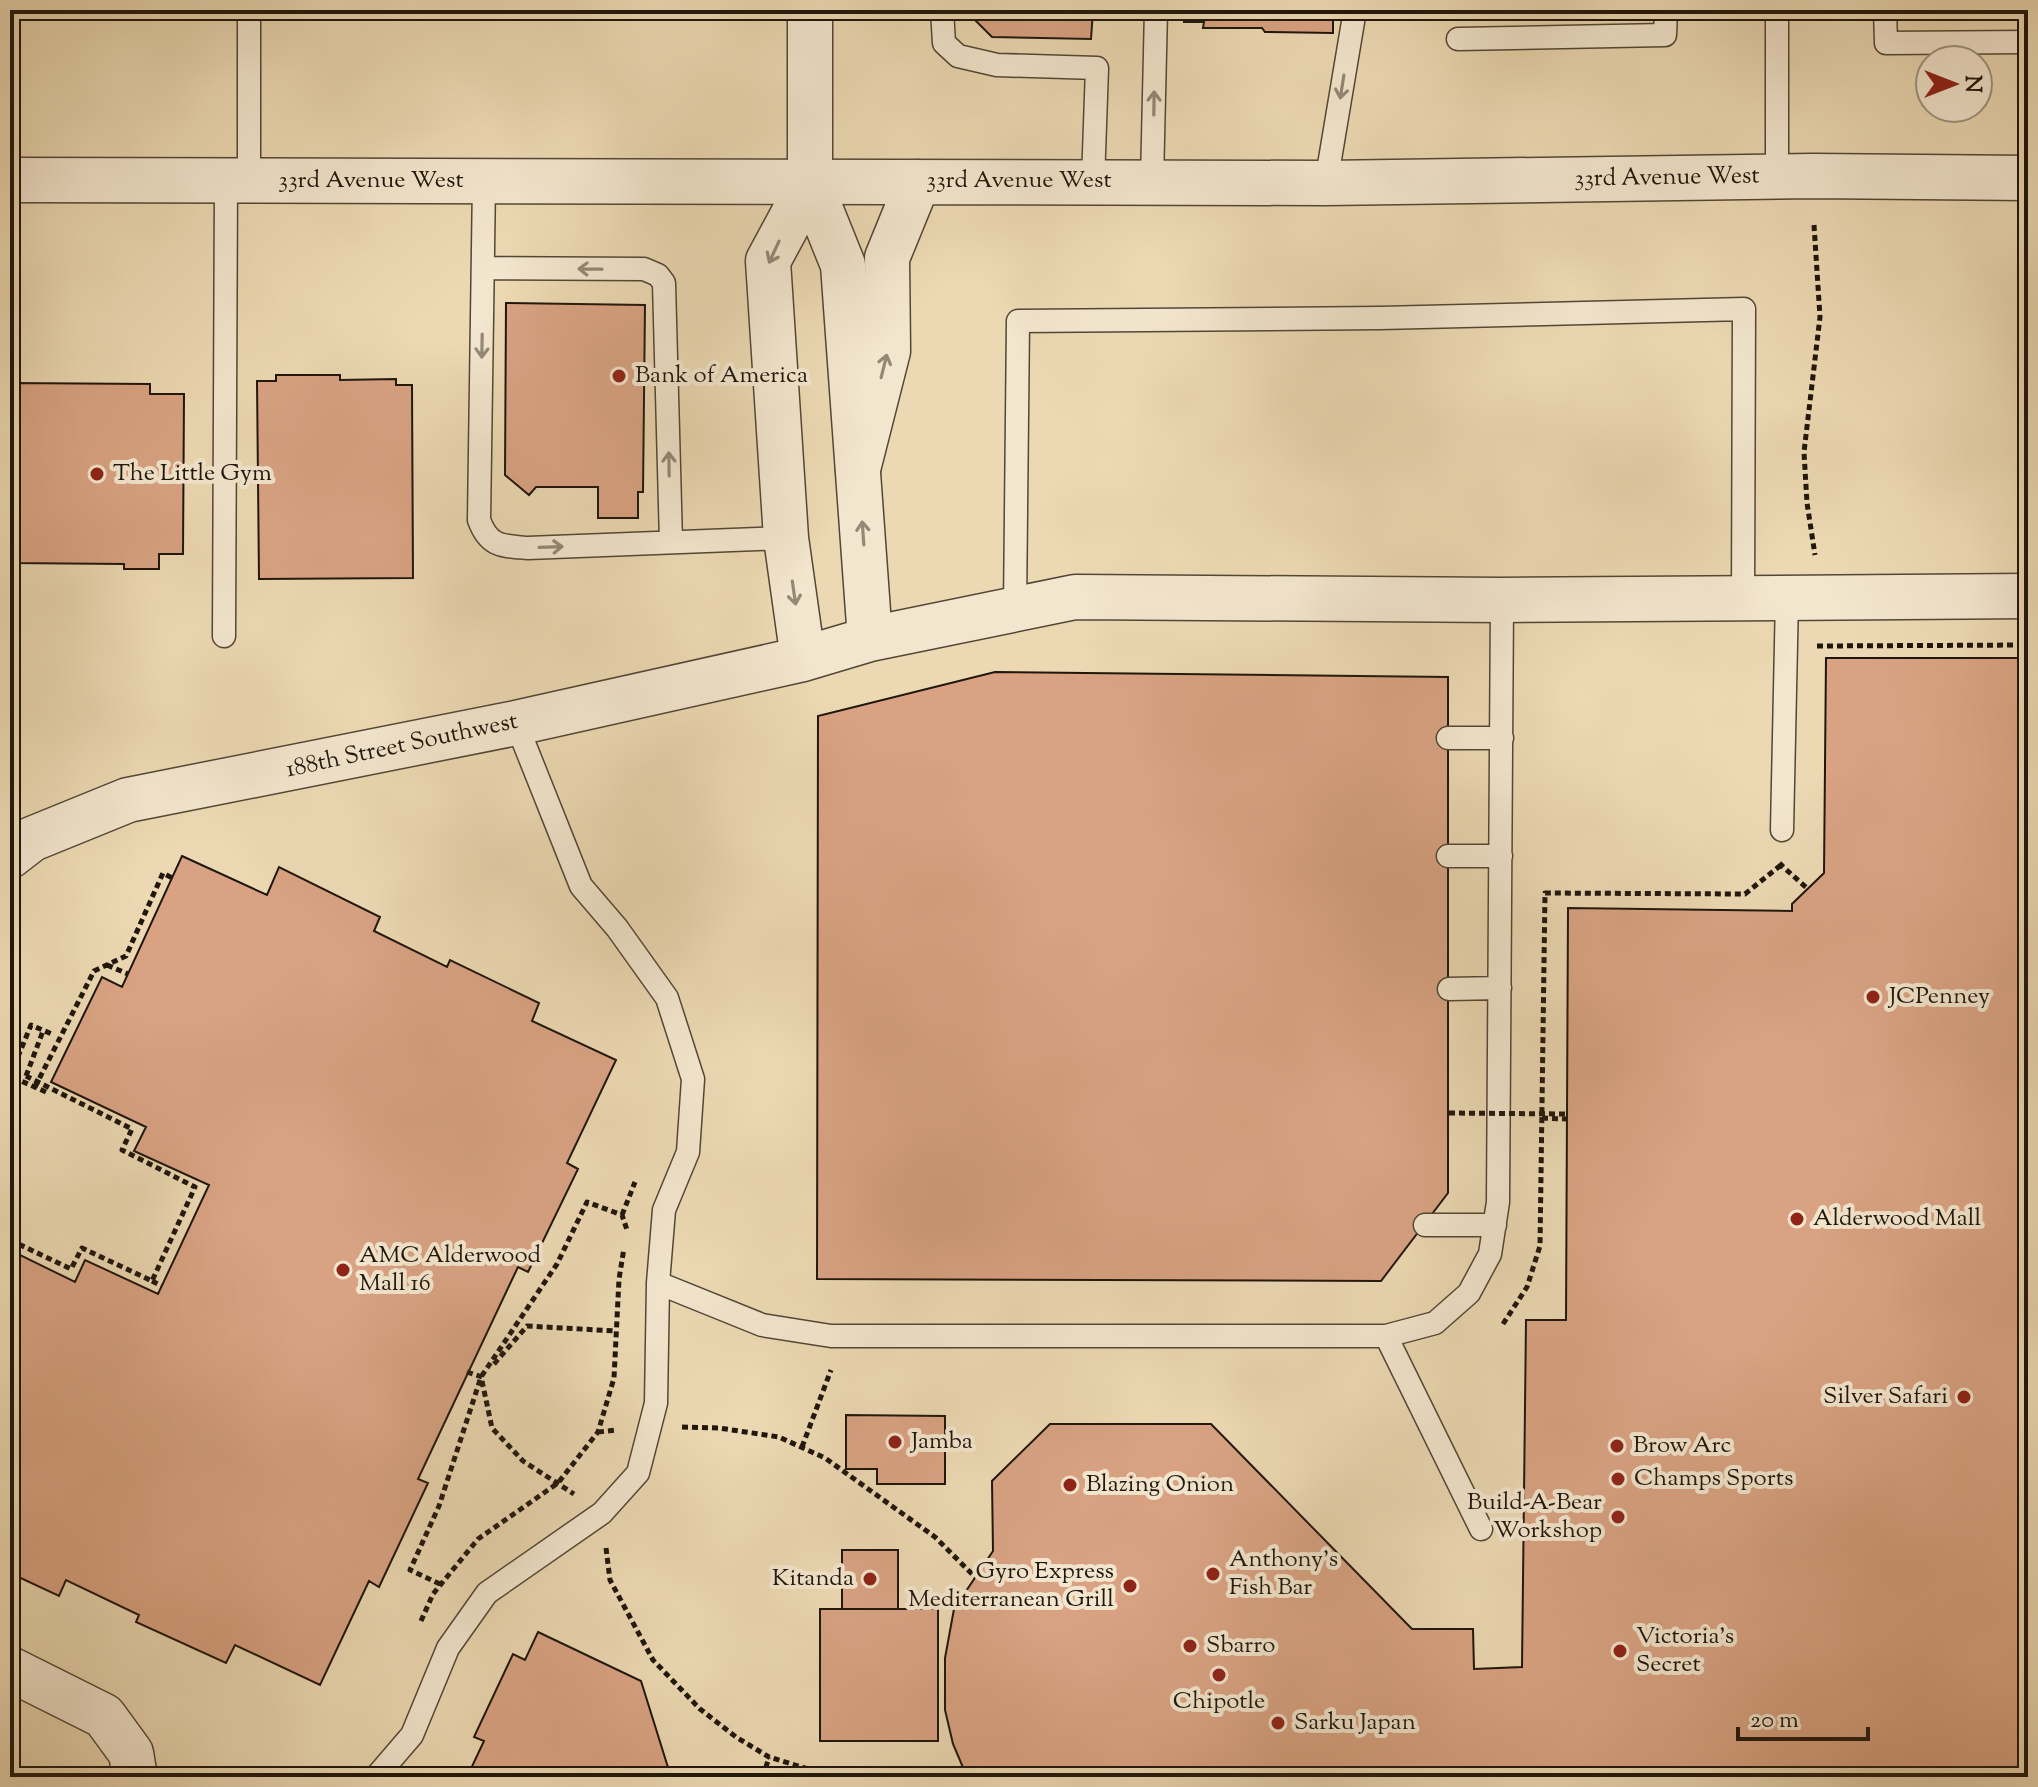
<svg xmlns="http://www.w3.org/2000/svg" width="2038" height="1787" viewBox="0 0 2038 1787" font-family="'Sorts Mill Goudy',serif">
<rect width="100%" height="100%" fill="#ecd9b3"/>
<filter id="stains"><feTurbulence type="fractalNoise" baseFrequency=".0025" numOctaves="4"/><feColorMatrix values="0 0 0 0 .2 0 0 0 0 .09 0 0 0 0 .02 0 0 0 .5 -.17"/></filter>
<radialGradient id="worn" r=".72"><stop offset=".6" stop-color="#630" stop-opacity="0"/><stop offset="1" stop-color="#630" stop-opacity=".3"/></radialGradient>
<path fill="#d9a383" stroke="#1f160d" stroke-width="2" d="M974,10H1093L1091,39L992,37L974,19Z
M1184,10H1333V33L1265,32L1262,28H1203L1204,22H1184Z
M1919,10H2028V17H1919Z
M506,303L645,305L643,492H638V518H598V487H536L529,495L505,475Z
M276,375H340V380L396,379V385H412L413,578L259,579L257,381H276Z
M10,383L150,384V394H184L183,554H159V569H124V564L10,563Z
M1826,658H2028V1777H967L953,1744L945,1710V1658L954,1609L993,1551L992,1481L1050,1424H1211L1412,1629H1473L1474,1669L1522,1667L1526,1320H1566L1568,908L1792,911V904L1824,873Z
M995,672L1448,677V1193L1381,1281L817,1279L818,716Z
M182,856L267,895L279,867L380,917L374,931L447,967L450,960L539,1003L532,1021L616,1060L567,1163L578,1169L528,1272L518,1267L418,1479L428,1483L379,1587L369,1581L320,1685L235,1645L226,1663L136,1622L139,1615L66,1580L59,1596L10,1573V1250L75,1282L85,1260L158,1294L209,1185L134,1151L146,1127L51,1082L102,977L122,987Z
M846,1415L945,1416V1484H877V1469H846Z
M842,1550H898V1609H842Z
M820,1609H938V1741H820Z
M538,1632L641,1681L671,1777H467L484,1741L474,1737L513,1654L525,1660Z"/>
<g fill="none" stroke-linecap="round" stroke-linejoin="round">
<defs>
<path id="service" d="M249,10V181
M942,10L944,43L958,56L997,65L1097,68L1093,181
M1885,10L1886,43L2028,42
M1458,39L1665,35L1666,10
M1777,177V10
M1152,181L1156,10
M484,182L479,520C489,547 502,546 528,548L786,538
M1326,183L1355,10
M484,268L644,269L658,275L664,283L671,542
M1015,608L1018,321L1380,318L1744,309L1743,598
M224,636L226,181
M1448,738H1502
M1782,830L1787,597
M1448,856H1501
M1449,989L1500,988
M1425,1225H1495
M658,1283L762,1325L831,1336H1386L1435,1323L1469,1293L1490,1254L1498,1202L1502,600
M1386,1336L1481,1529
M376,1777L412,1735L448,1648L487,1593L602,1513L638,1473L656,1403L658,1283L664,1210L688,1152L693,1079L667,998L617,928L581,886L516,723"/>
<path id="minor" d="M810,183L843,265L870,639
M803,659L786,538L768,261L810,183
M10,856L32,839L128,800L516,723L803,659L870,639L1075,597L1502,600L2028,596
M10,1669L104,1716L131,1753L135,1777"/>
<path id="tertiary" d="M810,10V183
M10,180L1326,183L1813,176L2028,178
M858,469L888,351L887,258L918,182"/>
</defs>
<use href="#service" stroke="#524736" stroke-width="25"/>
<use href="#minor" stroke="#524736" stroke-width="47"/>
<use href="#tertiary" stroke="#524736" stroke-width="47"/>
<path stroke="#1f160d" stroke-width="5" stroke-dasharray="6 4" stroke-linecap="butt" d="M1814,225L1820,317L1804,452L1807,503L1815,555
M1817,646L2028,645
M1783,863L1781,865L1808,889
M107,965L128,974
M26,1076L43,1031
M35,1087L94,971L126,956L163,873L172,878
M46,1092L10,1076L31,1025L54,1035
M1542,1118L1567,1119
M622,1215L635,1182
M152,1281L162,1286
M1503,1324L1527,1287L1540,1246L1545,893L1745,894L1781,865
M494,1364L527,1326L616,1331
M467,1372L482,1377
M482,1381L492,1428L523,1461L574,1494
M682,1427L719,1428L779,1437L825,1458L935,1537L976,1578
M598,1432L617,1430
M802,1447L831,1370
M606,1548L610,1580L653,1660L700,1709L736,1737L769,1757L834,1777
M440,1584L410,1570L439,1506L481,1377L557,1264L587,1202L622,1215L627,1230
M421,1621L433,1594L478,1539L558,1483L598,1432L614,1378L619,1279L624,1248
M763,1777L769,1757
M956,1777L965,1774"/>
<use href="#service" stroke="#f3e6ce" stroke-width="22"/>
<use href="#minor" stroke="#f3e6ce" stroke-width="44"/>
<use href="#tertiary" stroke="#f3e6ce" stroke-width="44"/>
<path stroke="#1f160d" stroke-width="5" stroke-dasharray="6 4" stroke-linecap="butt" d="M1449,1113L1567,1114
M10,1240L71,1269L82,1248L152,1281L195,1187L122,1150L132,1129L26,1076"/>
</g>
<defs><path id="oneway-shaft" d="M-6 0H5M1.5-3L5.5 0L1.5 3" fill="none" stroke-width="1.6" stroke-linecap="round" stroke-linejoin="round" transform="scale(2)"/></defs>
<g stroke="#948877">
<use href="#oneway-shaft" transform="translate(1342 87) rotate(99)"/>
<use href="#oneway-shaft" transform="translate(1154 103) rotate(-89)"/>
<use href="#oneway-shaft" transform="translate(774 252) rotate(115)"/>
<use href="#oneway-shaft" transform="translate(590 269) rotate(-179)"/>
<use href="#oneway-shaft" transform="translate(482 346) rotate(91)"/>
<use href="#oneway-shaft" transform="translate(884 366) rotate(-76)"/>
<use href="#oneway-shaft" transform="translate(669 464) rotate(-91)"/>
<use href="#oneway-shaft" transform="translate(863 533) rotate(-94)"/>
<use href="#oneway-shaft" transform="translate(551 547) rotate(-2)"/>
<use href="#oneway-shaft" transform="translate(794 593) rotate(82)"/>
</g>
<g fill="#8f2418" stroke="#f3e6ce" stroke-width="3">
<circle cx="619" cy="376" r="8"/>
<circle cx="97" cy="474" r="8"/>
<circle cx="1873" cy="997" r="8"/>
<circle cx="1797" cy="1219" r="8"/>
<circle cx="343" cy="1270" r="8"/>
<circle cx="1964" cy="1397" r="8"/>
<circle cx="895" cy="1442" r="8"/>
<circle cx="1617" cy="1446" r="8"/>
<circle cx="1618" cy="1479" r="8"/>
<circle cx="1070" cy="1485" r="8"/>
<circle cx="1618" cy="1517" r="8"/>
<circle cx="1213" cy="1574" r="8"/>
<circle cx="870" cy="1579" r="8"/>
<circle cx="1130" cy="1586" r="8"/>
<circle cx="1190" cy="1646" r="8"/>
<circle cx="1620" cy="1651" r="8"/>
<circle cx="1219" cy="1675" r="8"/>
<circle cx="1278" cy="1723" r="8"/>
</g>
<g text-anchor="middle" dominant-baseline="central" stroke-width="8" stroke-linejoin="round" paint-order="stroke">
<g font-size="24" fill="#1f160d" stroke="#f3e6ce">
<text transform="translate(1667 178) rotate(-1)">33rd Avenue West</text>
<text x="371" y="181">33rd Avenue West</text>
<text x="1019" y="181">33rd Avenue West</text>
<text transform="translate(402 746) rotate(-12)">188th Street Southwest</text>
</g>
<g font-size="24" fill="#1f160d" stroke="#f3e6ce" text-anchor="start">
<text x="635" y="376">Bank of America</text>
<text x="113" y="474">The Little Gym</text>
<text x="1889" y="997">JCPenney</text>
<text x="1813" y="1219">Alderwood Mall</text>
<text x="359" y="1256">AMC Alderwood<tspan x="359" dy="28">Mall 16</tspan></text>
<text x="1948" y="1397" text-anchor="end">Silver Safari</text>
<text x="911" y="1442">Jamba</text>
<text x="1633" y="1446">Brow Arc</text>
<text x="1634" y="1479">Champs Sports</text>
<text x="1086" y="1485">Blazing Onion</text>
<text x="1602" y="1503" text-anchor="end">Build-A-Bear<tspan x="1602" dy="28">Workshop</tspan></text>
<text x="1229" y="1560">Anthony's<tspan x="1229" dy="28">Fish Bar</tspan></text>
<text x="1114" y="1572" text-anchor="end">Gyro Express<tspan x="1114" dy="28">Mediterranean Grill</tspan></text>
<text x="854" y="1579" text-anchor="end">Kitanda</text>
<text x="1636" y="1637">Victoria's<tspan x="1636" dy="28">Secret</tspan></text>
<text x="1206" y="1646">Sbarro</text>
<text x="1219" y="1702" text-anchor="middle">Chipotle</text>
<text x="1294" y="1723">Sarku Japan</text>
</g>
</g>
<rect width="2038" height="1787" fill="none" stroke="#ecd9b3" stroke-width="40"/>
<rect x="12" y="12" width="2014" height="1763" fill="none" stroke="#1f160d" stroke-width="4"/>
<rect x="20" y="20" width="1998" height="1747" fill="none" stroke="#1f160d" stroke-width="2"/>
<g transform="translate(1954 84) rotate(90)"><circle r="38" fill="#f3e6ce" stroke="#9e9381" stroke-width="2"/>
<path d="M0-6L14 30L0 20L-14 30Z" fill="#8f2418"/>
<text y="-12" font-size="22" font-weight="bold" text-anchor="middle" fill="#1f160d">N</text>
</g>
<path d="M1738 1727v12h130v-12" fill="none" stroke="#1f160d" stroke-width="4"/>
<text x="1750" y="1727" font-size="24" fill="#1f160d" stroke="#f3e6ce" stroke-width="6" paint-order="stroke">20 m</text>
<rect width="100%" height="100%" filter="url(#stains)"/>
<rect width="100%" height="100%" fill="url(#worn)"/>
</svg>
